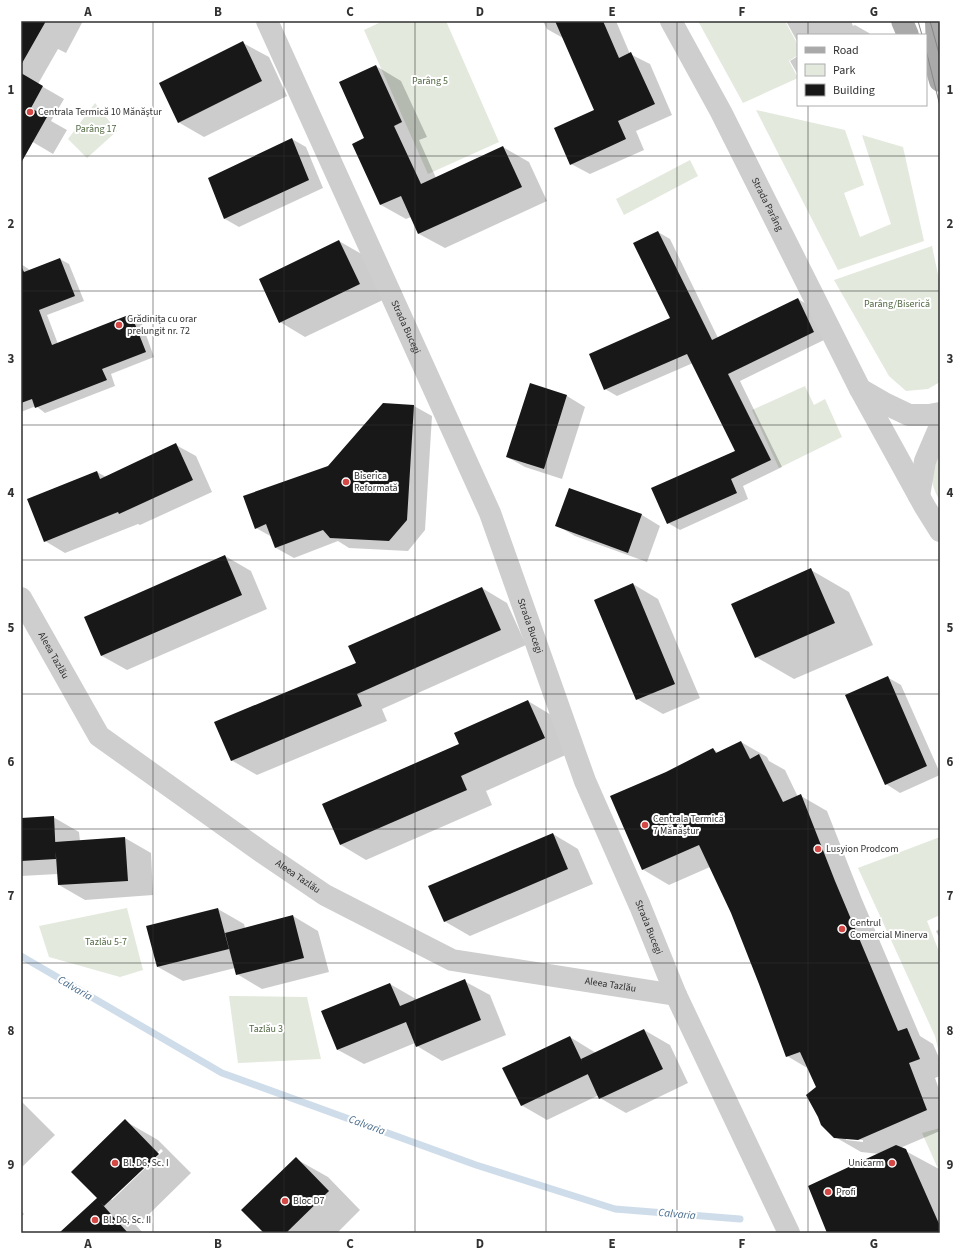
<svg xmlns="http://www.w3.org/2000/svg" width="961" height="1254" viewBox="0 0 961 1254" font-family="'Source Sans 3',sans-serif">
<rect width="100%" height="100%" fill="#fff"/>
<path fill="#e3e9dd" d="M383,21H446L499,142L428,174L364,30Z
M698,21H785L798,45V55L789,61L798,78L743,103Z
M95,103L117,131L87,158L68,139Z
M756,110L845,130L864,185L844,193L860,237L891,224L862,135L903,147L924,241L838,270Z
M690,160L698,176L624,215L616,199Z
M932,246L940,284V382L928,389L906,391L889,376L834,280Z
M805,386L814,405L825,399L842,437L779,468L752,410Z
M940,448V501C927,478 931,470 940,448Z
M940,837V915L927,921L940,954V1057L935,1036L858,868Z
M127,908L143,970L120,977L49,957L39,926Z
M229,996L307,997L321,1059L238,1063Z
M940,1128V1173L922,1133Z"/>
<path fill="#0003" fill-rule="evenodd" d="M21,21H83L66,53L58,49L38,84L64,99L51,121L67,130L53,154L21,135Z
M543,21H616L630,54L650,64L672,115L636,131L644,150L590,174L571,164L596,110L563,38L547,29Z
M786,21H851L853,26L855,25L869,33L870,35H798V43Z
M243,43L269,57L287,96L204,137L178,122Z
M798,56V75L790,61Z
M376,66L401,81L427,137L419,140L436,178L503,147L529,162L547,201L445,248L419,234L411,217L406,219L381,205L365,139Z
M292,139L306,147L323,188L239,227L225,219L210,178Z
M658,232L670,239L718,338L798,299L810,306L826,339L740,381L782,467L743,486L748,499L680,530L668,523L736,451L693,363L617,396L605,389L671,318Z
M339,241L365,256L385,299L305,337L280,322Z
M60,259L69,264L84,301L47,315L58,344L131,315L141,321L154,357L111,374L115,386L45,413L36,406L21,412V264L30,270Z
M530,384L567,396L585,407L562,479L525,467L507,457Z
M414,406L432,416L425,530L408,551L349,548L338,541L294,558L276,548L272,537L256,528L328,466Z
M176,445L196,456L212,492L140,525L138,524L65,553L45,541L97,472L106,477Z
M570,489L642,515L660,526L647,562L575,536L556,525Z
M225,556L251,571L267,609L127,670L102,656L85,618Z
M811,570L849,592L873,645L794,679L756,657Z
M633,584L658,599L700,698L663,714L637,699Z
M482,588L507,603L526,645L382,709L387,721L257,775L231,760L357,664Z
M887,677L901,685L940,773V775L900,793L886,784Z
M528,701L553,716L570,753L486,791L492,805L366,860L341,845L323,804L460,744Z
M741,742L767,757L769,761L785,770L798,797L801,796L827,811L861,897L920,1036L933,1044L940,1060V1076L935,1078L940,1092V1131L900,1148L939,1169L940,1172V1233H828L880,1154L861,1152L835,1137L817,1087L809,1069L787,1056L732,913L710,867L669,885L642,869L666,773L713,749L719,753ZM846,1138L863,1140V1142L846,1140Z
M53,817L79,832L80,841L125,838L151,853L153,895L85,900L59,885L58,874L21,876V819Z
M553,834L578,849L593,884L470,936L444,921Z
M218,909L244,924L245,928L293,916L318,931L329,972L262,989L237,974L235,968L183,981L158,967Z
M940,929V939L936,931Z
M464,981L490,995L506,1035L442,1061L417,1046L415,1043L364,1064L338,1050L390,984L416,999V1000Z
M644,1030L670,1045L688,1083L626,1113L600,1098L599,1095L547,1120L521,1105L570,1037L596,1053Z
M21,1101L55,1135L21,1168Z
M125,1121L158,1140L191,1173L138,1225L134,1223L143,1233H61L98,1198ZM161,1149L163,1151L112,1200L111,1199Z
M296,1159L328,1177L360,1210L337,1233H265Z
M21,1211L24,1214L21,1217Z"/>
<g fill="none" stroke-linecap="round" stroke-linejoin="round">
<path stroke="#cfddea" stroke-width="7" d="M21,956L222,1073L476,1165L615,1209L740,1219"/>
</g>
<path fill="#181818" d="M21,21H46L21,65Z
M555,21H603L619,58L631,52L655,104L618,121L626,139L570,165L554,128L594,110Z
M243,41L262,81L178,123L159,83Z
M376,65L402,122L394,126L421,184L503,146L522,187L418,234L401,196L380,205L352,144L364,138L339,82Z
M21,73L43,86L31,108L47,117L21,163Z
M292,138L309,180L224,219L208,178Z
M658,231L712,340L798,298L814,332L728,374L771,460L731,479L737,493L667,524L651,488L735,451L687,354L604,390L589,354L670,318L633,243Z
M339,240L360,284L279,323L259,279Z
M60,258L75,296L39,310L52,345L131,314L146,352L102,369L107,380L35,408L32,399L21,403V268H22L24,272Z
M530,383L567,395L544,469L506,457Z
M383,403L414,405L407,520L389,541L330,538L323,530L275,548L266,524L255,529L243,496L328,466Z
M176,443L193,480L119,514L118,512L44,542L27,499L97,471L100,479Z
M569,488L642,514L628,553L555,526Z
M225,555L242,595L101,656L84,617Z
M811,568L835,623L755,658L731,604Z
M633,583L675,684L636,700L594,600Z
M482,587L501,630L357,694L362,706L231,761L214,722L356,663L348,646Z
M888,676L927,766L885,785L845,695Z
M528,700L545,738L461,776L467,790L340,845L322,804L459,744L454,733Z
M741,741L750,759L759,754L783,802L801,794L835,881L898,1031L907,1028L920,1059L909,1063L927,1110L858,1140L834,1138L821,1125L818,1117L806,1095L816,1087L800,1052L786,1057L759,984L731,913L699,845L642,870L610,796L666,772L713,748L716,753Z
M54,816L56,859L21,861V818Z
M553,833L568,869L444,922L428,886Z
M125,837L128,881L58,885L55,842Z
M218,908L229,949L157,967L146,926Z
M293,915L304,958L236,975L225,933Z
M465,979L481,1020L416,1047L406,1022L337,1050L321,1011L390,983L400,1006Z
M644,1029L663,1069L599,1099L581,1059Z
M570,1036L588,1074L521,1106L502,1068Z
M125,1119L159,1154L104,1206L101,1203L128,1233H59L97,1198L71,1172Z
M896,1145L906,1149L940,1226V1233H827L808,1186Z
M296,1157L329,1191L286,1233H264L241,1210Z"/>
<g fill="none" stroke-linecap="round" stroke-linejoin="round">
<g stroke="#cecece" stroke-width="22">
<path id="s1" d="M267,21L490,513L585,781L640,906L676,995L789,1233"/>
<path id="s2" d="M671,21L721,112L860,389L925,507L940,531"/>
<path d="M860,389L886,404L909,415H929L940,413"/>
<path d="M919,496L925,461L940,426"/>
<path id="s3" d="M21,598L99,736L263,853L325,895L452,960L676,995"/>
</g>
<path stroke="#a9a9a9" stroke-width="22" d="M902,21L908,35
M936,21L938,74L940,81"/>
<path stroke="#868686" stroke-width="1" d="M918,21L922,35
M930,21L940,57
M926,50L940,106"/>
</g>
<path fill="none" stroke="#313131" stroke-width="1" stroke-opacity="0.55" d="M153,21V1233M284,21V1233M415,21V1233M546,21V1233M677,21V1233M808,21V35M808,105V1233M21,156H940M21,291H940M21,425H940M21,560H940M21,694H940M21,829H940M21,963H940M21,1098H940"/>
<g fill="#d44946" stroke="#fff" stroke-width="1.5">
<circle cx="30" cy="112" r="4"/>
<circle cx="119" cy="325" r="4"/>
<circle cx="346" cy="482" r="4"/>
<circle cx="645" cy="825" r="4"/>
<circle cx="818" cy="849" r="4"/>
<circle cx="842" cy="929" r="4"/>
<circle cx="115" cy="1163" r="4"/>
<circle cx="892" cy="1163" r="4"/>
<circle cx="828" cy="1192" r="4"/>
<circle cx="285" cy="1201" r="4"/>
<circle cx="95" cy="1220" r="4"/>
</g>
<g text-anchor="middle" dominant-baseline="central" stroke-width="4" stroke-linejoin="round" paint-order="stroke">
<g font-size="10" fill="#516842" stroke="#fff">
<text x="430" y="81">Parâng 5</text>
<text x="96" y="129">Parâng 17</text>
<text x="897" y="304">Parâng/Biserică</text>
<text x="106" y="942">Tazlău 5-7</text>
<text x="266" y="1029">Tazlău 3</text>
</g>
<g font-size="10" fill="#313131" stroke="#fff" text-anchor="start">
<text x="38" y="112">Centrala Termică 10 Mănăștur</text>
<text x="127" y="319">Grădinița cu orar<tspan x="127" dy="12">prelungit nr. 72</tspan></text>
<text x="354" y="476">Biserica<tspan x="354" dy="12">Reformată</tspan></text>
<text x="653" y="819">Centrala Termică<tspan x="653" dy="12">7 Mănăștur</tspan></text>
<text x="826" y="849">Lusyion Prodcom</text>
<text x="850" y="923">Centrul<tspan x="850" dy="12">Comercial Minerva</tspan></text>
<text x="123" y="1163">Bl. D6, Sc. I</text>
<text x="884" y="1163" text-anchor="end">Unicarm</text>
<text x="836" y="1192">Profi</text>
<text x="293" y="1201">Bloc D7</text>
<text x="103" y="1220">Bl. D6, Sc. II</text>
</g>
<g font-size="10" fill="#313131" stroke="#fff">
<text stroke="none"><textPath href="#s2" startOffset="207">Strada Parâng</textPath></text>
<text stroke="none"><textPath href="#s1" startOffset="336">Strada Bucegi</textPath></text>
<text stroke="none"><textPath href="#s1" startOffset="660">Strada Bucegi</textPath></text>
<text stroke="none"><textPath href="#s3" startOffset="66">Aleea Tazlău</textPath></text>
<text stroke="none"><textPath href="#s3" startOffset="402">Aleea Tazlău</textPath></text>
<text stroke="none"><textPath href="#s1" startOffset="984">Strada Bucegi</textPath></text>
<text stroke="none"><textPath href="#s3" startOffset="738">Aleea Tazlău</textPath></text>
</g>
<g font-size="11" font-style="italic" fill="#466a8b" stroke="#fff">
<text transform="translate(75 988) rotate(30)">Calvaria</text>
<text transform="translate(367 1125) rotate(20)">Calvaria</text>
<text transform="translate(677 1214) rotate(5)">Calvaria</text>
</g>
</g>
<rect width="961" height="1254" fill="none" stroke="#ffffff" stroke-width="44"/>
<rect x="797" y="34" width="130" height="72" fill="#ffffff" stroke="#adadad"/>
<rect x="805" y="47" width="20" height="6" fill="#a9a9a9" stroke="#adadad"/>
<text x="833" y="54" font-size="12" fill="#313131">Road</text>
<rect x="805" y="64" width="20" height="12" fill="#e3e9dd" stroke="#adadad"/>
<text x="833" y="74" font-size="12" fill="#313131">Park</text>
<rect x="805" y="84" width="20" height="12" fill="#181818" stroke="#adadad"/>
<text x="833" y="94" font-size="12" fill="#313131">Building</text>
<rect x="22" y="22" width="917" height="1210" fill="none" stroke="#313131" stroke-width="1.5"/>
<g font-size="13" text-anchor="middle" font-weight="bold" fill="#313131">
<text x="88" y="16">A</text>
<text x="218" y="16">B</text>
<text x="350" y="16">C</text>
<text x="480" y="16">D</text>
<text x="612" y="16">E</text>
<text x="742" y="16">F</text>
<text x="874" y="16">G</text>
<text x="11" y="94">1</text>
<text x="950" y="94">1</text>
<text x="11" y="228">2</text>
<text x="950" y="228">2</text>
<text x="11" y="363">3</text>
<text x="950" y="363">3</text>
<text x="11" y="497">4</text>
<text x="950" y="497">4</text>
<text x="11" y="632">5</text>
<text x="950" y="632">5</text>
<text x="11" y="766">6</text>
<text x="950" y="766">6</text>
<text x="11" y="900">7</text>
<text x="950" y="900">7</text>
<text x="11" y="1035">8</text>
<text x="950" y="1035">8</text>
<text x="11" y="1169">9</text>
<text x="950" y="1169">9</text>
<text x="88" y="1248">A</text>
<text x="218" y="1248">B</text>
<text x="350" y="1248">C</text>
<text x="480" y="1248">D</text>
<text x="612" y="1248">E</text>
<text x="742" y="1248">F</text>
<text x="874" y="1248">G</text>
</g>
</svg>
